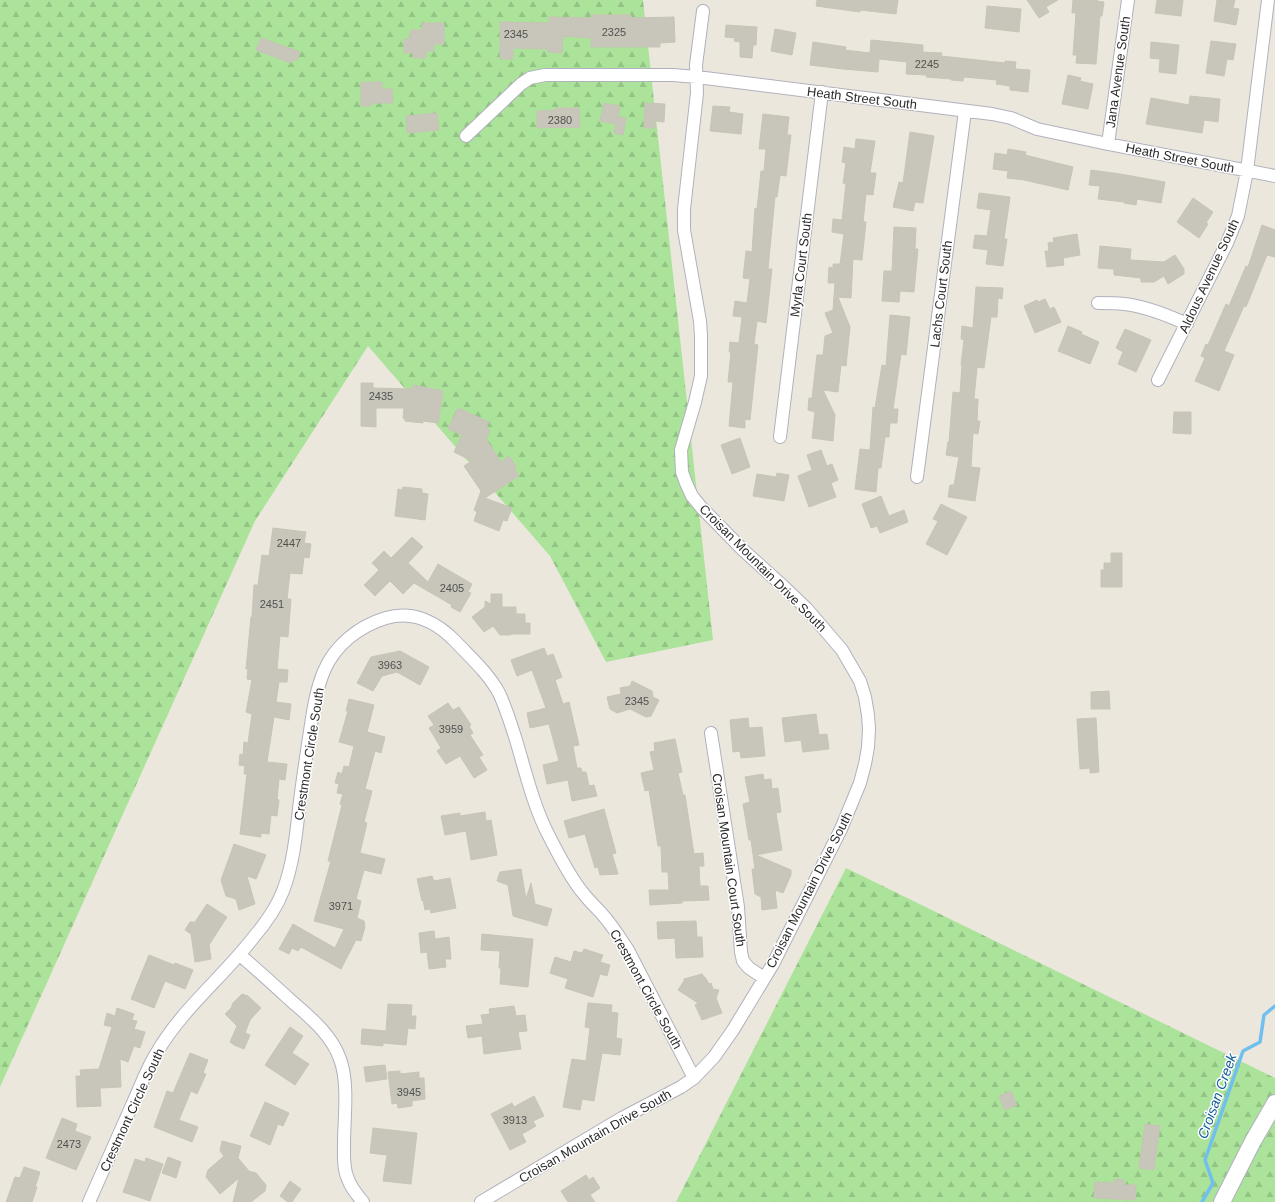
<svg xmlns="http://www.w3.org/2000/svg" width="1275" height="1202" viewBox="0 0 1275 1202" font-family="Arial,sans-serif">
<defs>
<pattern id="forest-firs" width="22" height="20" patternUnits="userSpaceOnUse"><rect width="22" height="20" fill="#abe39a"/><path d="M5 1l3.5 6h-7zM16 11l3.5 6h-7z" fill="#93c385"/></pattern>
</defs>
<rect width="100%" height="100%" fill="#ece7dd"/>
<path fill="url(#forest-firs)" d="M0,0H643L713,640L606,662L550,556L368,346L255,521L0,1087Z
M846,868L1275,1078V1202H676Z"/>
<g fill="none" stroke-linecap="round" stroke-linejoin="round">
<path stroke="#70bfee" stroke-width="3.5" d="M1202,1202L1213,1183L1205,1160L1243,1051L1260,1042L1264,1015L1275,1006"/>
</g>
<path fill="#c8c5bb" stroke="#c8c4b6" d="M817,0H898L896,14L860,10V12L816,6Z
M1027,0H1058L1046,7L1049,12L1039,18Z
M1073,0H1097V1L1104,2L1102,16H1100L1096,64L1076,63L1077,55H1073L1076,13H1072Z
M1157,0H1183L1181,16L1155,13Z
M1217,0H1235L1233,8L1239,9L1236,25L1214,21Z
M987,6L1021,9L1019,32L985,28Z
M591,15H631V18L674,17L675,42L660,43V47H591V38L563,36L562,53L548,52V49L513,48V59H500V22L549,23V17L591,18Z
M422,23H444V44H434V51H426V58H413V53H404V39H410V30H422Z
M726,25L757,27L756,45H753L752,58L740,57V42L734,41L735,38L725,37Z
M775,29L796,33L792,55L771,51Z
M261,38L300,52L297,61L293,59L291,63L256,50Z
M871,40L923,45V52L942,53L941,56L1005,63V61L1016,62L1015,69L1030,70L1028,92L1010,90V86L996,84L997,80L964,77L963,81L951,80V79L926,77L927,75L906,74L907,62L879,59L878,72L843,69L810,65L813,42L846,47L845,50L870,53Z
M1211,41L1236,44L1233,60L1227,59L1224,76L1206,73Z
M1151,42L1179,45L1176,74L1159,72L1160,59L1150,58Z
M1068,75L1081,78L1080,81L1093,84L1088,109L1062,104Z
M361,82H382V89H392L393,103H371V106H361Z
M1190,96L1220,99L1218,122L1204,120L1202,133L1146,124L1151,98L1189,105Z
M604,103L620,106L618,117L626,118L623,135L614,133L616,124L600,121Z
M645,103L665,104L664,122L655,121V128H644Z
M713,106L730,107L729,112L743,114L741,134L710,131Z
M556,108H579L580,127L537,128V111L556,110Z
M437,113L439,130L407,133L406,116Z
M763,114L789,117L787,135H791L786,176L780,175L777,197H775L768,269H772L766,323L757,321L754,344L758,345L750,420L745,419V428L729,426L733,382H728L731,352H729L730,342L739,343L742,317L733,316L735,301L747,303L750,279L743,278L746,251L752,252L755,208L757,209L761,171H764L766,149H759Z
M910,132L934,136L923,203L915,202L913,211L893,207L899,182L903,183Z
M856,139L875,141L870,173H876L873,195L866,194L863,222H866L862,260L853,259L851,298L838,297L850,327L846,366L841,365L838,392L823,390L835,415L833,441L812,438L815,412L808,410L809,398H812L817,355H823L825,336L833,333L825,313L833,310L835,283H828L829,267L833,268V264H840L844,234L832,232L833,219L842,220L846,184L843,183L846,163L842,162L844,147L855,149Z
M1008,149L1026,152L1025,155L1073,167L1068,190L1024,180L1007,178L1008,171L993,169L995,153L1007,155Z
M1091,170L1120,174L1165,182L1161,203L1137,199L1136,205L1124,203V202L1098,199L1100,186L1089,185Z
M979,193L1010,197L1004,239H1007L1003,266L986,264L988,250L973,248L975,235L987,236L991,210L977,208Z
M1193,198L1213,212L1206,223L1208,224L1199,238L1177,222Z
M1262,225L1275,230V257L1267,255L1246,307L1244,306L1224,351L1234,355L1219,391L1195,381L1205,358L1201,356L1206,344L1208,345L1226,304L1229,306L1246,266L1248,267Z
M894,227L916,228L915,249H918L914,292L900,291L899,302L882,301L884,271H892Z
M1077,234L1080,255L1063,258L1064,265L1047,267L1045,251H1049L1048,243L1054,242L1053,238Z
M1100,246L1131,249L1130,260L1164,262L1175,255L1184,269V274L1168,284L1164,276L1154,282H1141V278L1114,275V269L1098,268Z
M976,287L1003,288L1002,299L998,298L997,317H991L984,368L977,367L974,399H978L977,421H980L978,434L973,433L971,467L980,468L975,501L948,497L950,485H954L959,457L946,455L948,442H949L953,392L960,393L962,365H961L964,340L961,339L962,326L973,328Z
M1045,299L1050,309L1054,307L1061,322L1035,333L1024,306L1037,300L1038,302Z
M890,315L910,317L906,355L901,354L893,409H898L897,423H890L889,437H885L881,468H878L876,492L855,489L860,449L870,450L873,407L875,408L882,365L886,366Z
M1068,326L1082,332L1081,334L1099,342L1090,364L1058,351Z
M1125,329L1151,340L1136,372L1118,364L1123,352L1116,348Z
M361,383H373V388L413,389V385L443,391L438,423L423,421V423L405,421V419L403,418L404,408H376V427L361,426Z
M458,408L489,422L486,428L490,430L486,439L501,462L509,456L516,466L514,467L519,476L485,498L512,508L507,521L503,520L499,531L474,521L477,512L474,510L481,491L464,466L472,461L454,452L462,435L448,429Z
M1174,412H1191V434L1173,433Z
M740,438L750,467L732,474L721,445Z
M821,450L827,466L832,464L838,480L831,483L836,497L809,507L798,476L812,470L807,455Z
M777,473L789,475L784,501L753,496L757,474L776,477Z
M403,487L422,489V493L428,494L425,520L395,516L398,489L402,490Z
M881,496L889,516L904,510L908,522L880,533L877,526L871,528L862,504Z
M941,504L967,517L947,555L926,544L938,521L933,519Z
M273,528L306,532L304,543L311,544L309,558L304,557L302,574L290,573L287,599H291L288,637L280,636L277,669L288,670L287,682H279L276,702L291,704L289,720L274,717L267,762L287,764L285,780L279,779L277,799L279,800L277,816L271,815L269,834L261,833V837L240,834L247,774H244L245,766L239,765L240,754L243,755L244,742L248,743L252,714L246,712L252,680L247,679L248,669H246L251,617H252L254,585H258L262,555L269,556Z
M412,537L423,547L408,563L428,582L438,564L472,584L468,592L471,593L460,612L451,607L452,605L414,583L403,594L390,581L375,596L364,585L379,570L372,563L384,551L391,558Z
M1111,553H1122V587H1101V570H1104V563H1111Z
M491,594H502V607H516V614H525V623H530V634H512L510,635H500L493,626L484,632L472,617L485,607V601L491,604Z
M544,648L547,656L553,654L562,677L555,680L563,704L569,702L579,745L573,746L577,768H581L582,772H586L589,786L594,785L597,796L572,801L568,780L547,784L543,765L559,761L549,724L530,728L527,713L546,708L532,670L517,676L511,660Z
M400,651L429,667L420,685L397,672L382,676L373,691L357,683L371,657Z
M632,681L652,691L653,697L659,700L651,716L646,717L630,709L617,713L610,709L607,697L621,694L620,688L630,686Z
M1109,691L1110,709H1091V692Z
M349,699L374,705L367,732L385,737L381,753L375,751L365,789L372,791L364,822L367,823L360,853L385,859L381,874L364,870L356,899L361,901L357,918L364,921L365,927L361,941L356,940L341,969L301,947L298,951L292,948L289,954L279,949L293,924L335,948L344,929L314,921L331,861H328L342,805L340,804L343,794L337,793L339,784L335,783L338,772L342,774L344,766L349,767L354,746L339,742L348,711H346Z
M448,703L453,710L459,707L471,725L469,726L473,733L470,735L483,755L479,757L487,770L474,778L460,756L446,764L437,751L441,748L429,728L434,725L428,716Z
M816,714L819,735L827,734L829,749L803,752L801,740L785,742L782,718Z
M748,718L749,728L762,727L765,756L741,758L740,751L733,752L730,720Z
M1096,718L1099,772L1090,773V768L1080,769L1077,719Z
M675,739L682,772L678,773L683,795H685L694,854L703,853L704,866H699L700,886H708L709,900L682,901V903L650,905L649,890H669L668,872H662L661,846H658L649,790L645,791L641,773L654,770L650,752L655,751L654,743Z
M763,774L764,780L771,779L772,789L778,788L781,812L776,813L782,850L756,855L791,870V875L783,893L775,890L777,908L762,910L761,897L755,894L752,869H755L751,840H749L743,804L750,802L745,777Z
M604,809L616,853L612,854L618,874L600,875L598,867L595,868L585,834L569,838L564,821Z
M485,812L486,821L491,820L497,855L471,860L466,831L445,835L441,816L460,813V816Z
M234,844L266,855L256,879L247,876L255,904L239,910L236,899L226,896L221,880Z
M521,869L526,899L531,883L535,904L552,909L547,926L513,916L508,885L497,881L500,872Z
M432,876L434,881L450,878L456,908L431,913L430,909L425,910L423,900L422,901L417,879Z
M207,904L227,917L209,945L211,959L195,962L191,934L185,930L190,922H195Z
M696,921L697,937H702L703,957L676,958L675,938L658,939L657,922Z
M434,931L435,939L449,937L451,959H445L446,967L429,969L427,952L421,953L419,933Z
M482,934L533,939L528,987L500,984L501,968H499L500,951L481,950Z
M584,949L603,955L600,962L610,965L607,976L600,974L593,997L565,988L568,979L550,973L555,957L571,962L574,951L582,953Z
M149,955L174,965L175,963L193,970L185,989L165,981L154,1008L131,999Z
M702,974L704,977H705L709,984L711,983L713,989L719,990L716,998L722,1013L702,1020L695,1005L698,1003L678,990L684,981V979Z
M242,994L248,996L261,1008L250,1020L245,1033L250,1035L244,1049L234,1045L230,1042L237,1026L225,1014L231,1008L233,1003Z
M588,1003L612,1005L611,1012L618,1013L616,1038L622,1039L620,1055L602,1053L594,1101L582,1099L580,1110L563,1107L572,1059L586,1061L590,1028L585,1027Z
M388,1004L412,1005L411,1016H416L415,1029L408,1028L406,1045L383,1043V1046L361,1044L362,1029L386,1031Z
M514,1006L516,1016L525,1015L527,1031L518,1032L521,1049L484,1054L482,1036L468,1038L466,1026L483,1024L481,1015L490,1014L489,1009Z
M117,1008L134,1014L132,1020L137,1021L134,1029L145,1032L140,1048L134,1046L128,1062L120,1059L121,1087L100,1088L101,1106L77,1107L76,1076H81L80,1070L99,1069L112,1027L104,1025L107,1013L115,1016Z
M290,1027L303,1036L292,1053L309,1064L295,1085L265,1065Z
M190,1053L208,1060L203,1073L206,1074L197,1094L191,1091L179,1120L198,1127L192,1142L154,1127L167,1091L173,1093Z
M385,1065L387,1079L366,1082L364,1067Z
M400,1071V1074L419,1072V1078H424L425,1099L412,1101V1106L398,1108L397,1103L392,1104L388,1072Z
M1011,1091L1017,1105L1005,1110L999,1096Z
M534,1096L544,1116L533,1121L536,1126L522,1134L526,1142L510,1150L491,1114L512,1103L514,1107Z
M265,1102L289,1113L283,1126L278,1124L270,1145L250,1136Z
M62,1118L77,1124L75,1131L91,1137L76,1170L46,1158Z
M1145,1124L1160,1126L1154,1170L1139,1168Z
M373,1128L417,1133L411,1184L383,1181L387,1155L370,1153Z
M222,1141L241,1146L238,1158L249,1171L256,1173L266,1185L265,1191L251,1202H233L239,1178L220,1194L206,1177L208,1170L224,1156L220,1151Z
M168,1157L181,1162L176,1178L162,1173Z
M146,1158L163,1164L150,1201L123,1192L135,1159L145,1162Z
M24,1167L40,1172L35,1187H37L32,1202H6L15,1177L20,1178Z
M586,1175L589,1180L593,1177L600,1188L590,1195L595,1202H568L561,1191Z
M1114,1179L1124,1180V1185H1136L1135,1200L1094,1198L1095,1182L1114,1183Z
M290,1181L301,1189L292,1202H288L280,1196Z"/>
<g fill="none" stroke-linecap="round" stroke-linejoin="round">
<defs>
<path id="street" d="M466,136L521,84L530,78L545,75H673L697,77L992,114L1011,118L1037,129L1108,144L1275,176
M1108,144L1128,0
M1098,303C1106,303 1115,303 1124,304C1145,306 1167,315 1187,324
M1158,380L1227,243L1238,216L1247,171L1268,0
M780,437L822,92
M917,477L965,111
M711,733L738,907L741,952L743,961L749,968L764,978
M240,955C256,969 272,983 288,998C307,1015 331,1033 340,1059C349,1083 344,1118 344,1144C344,1155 343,1169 348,1179C351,1188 357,1195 363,1202
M89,1202C103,1170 118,1137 132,1105C140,1088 146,1070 156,1054C181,1010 222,978 253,938C265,924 276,909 283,891C293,865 296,836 299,809C302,783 306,757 310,731C313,711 316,690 324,671C335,645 359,626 386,618C413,610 437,622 456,642C471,658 488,673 499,693C506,708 511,724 516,740C525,770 534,808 549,836C559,855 569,876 583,893C589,901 596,907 602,914C612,925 620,938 628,950L694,1078
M481,1202L622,1118L681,1087L694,1078L714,1057L733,1030L773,964L841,829L860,783L865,764L868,747L869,729L868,715L865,697L860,681L842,650L806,608L784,587L743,550L701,507L692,496L686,483L682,472L681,450L695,402L701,376V336L700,321L684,230V209L697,93L696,65L703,11"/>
<path id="secondary" d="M1222,1202L1253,1141L1275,1103"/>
</defs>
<use href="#street" stroke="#b1b1be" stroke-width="14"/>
<use href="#secondary" stroke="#b1b1be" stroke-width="18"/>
<use href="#street" stroke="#fff" stroke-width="12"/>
<use href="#secondary" stroke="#fff" stroke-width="16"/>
</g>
<g text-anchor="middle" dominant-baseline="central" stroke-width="3" stroke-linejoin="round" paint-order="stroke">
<g font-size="11" fill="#52524f">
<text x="614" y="32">2325</text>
<text x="516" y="34">2345</text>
<text x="927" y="64">2245</text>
<text x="560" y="120">2380</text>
<text x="381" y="396">2435</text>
<text x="289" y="543">2447</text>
<text x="452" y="588">2405</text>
<text x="272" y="604">2451</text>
<text x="390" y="665">3963</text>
<text x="637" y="701">2345</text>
<text x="451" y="729">3959</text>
<text x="341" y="906">3971</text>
<text x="409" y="1092">3945</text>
<text x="515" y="1120">3913</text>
<text x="69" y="1144">2473</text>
</g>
<g font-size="13" fill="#2b2b2b" stroke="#fff">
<text transform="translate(1118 72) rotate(-82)">Jana Avenue South</text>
<text transform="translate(862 98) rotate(7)">Heath Street South</text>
<text transform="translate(1180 158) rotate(11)">Heath Street South</text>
<text transform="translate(801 265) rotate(-83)">Myrla Court South</text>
<text transform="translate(1209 276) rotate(-65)">Aldous Avenue South</text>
<text transform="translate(941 294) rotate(-83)">Lachs Court South</text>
<text transform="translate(763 568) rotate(45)">Croisan Mountain Drive South</text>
<text transform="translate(309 754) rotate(-81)">Crestmont Circle South</text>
<text transform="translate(729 860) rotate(82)">Croisan Mountain Court South</text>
<text transform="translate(809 890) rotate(-63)">Croisan Mountain Drive South</text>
<text transform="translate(646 989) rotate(61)">Crestmont Circle South</text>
<text transform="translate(132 1110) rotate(-65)">Crestmont Circle South</text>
<text transform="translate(595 1136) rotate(-30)">Croisan Mountain Drive South</text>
</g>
<g font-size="14" font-style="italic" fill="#0e5b9b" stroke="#fff">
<text transform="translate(1217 1096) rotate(-70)">Croisan Creek</text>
</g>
</g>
</svg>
